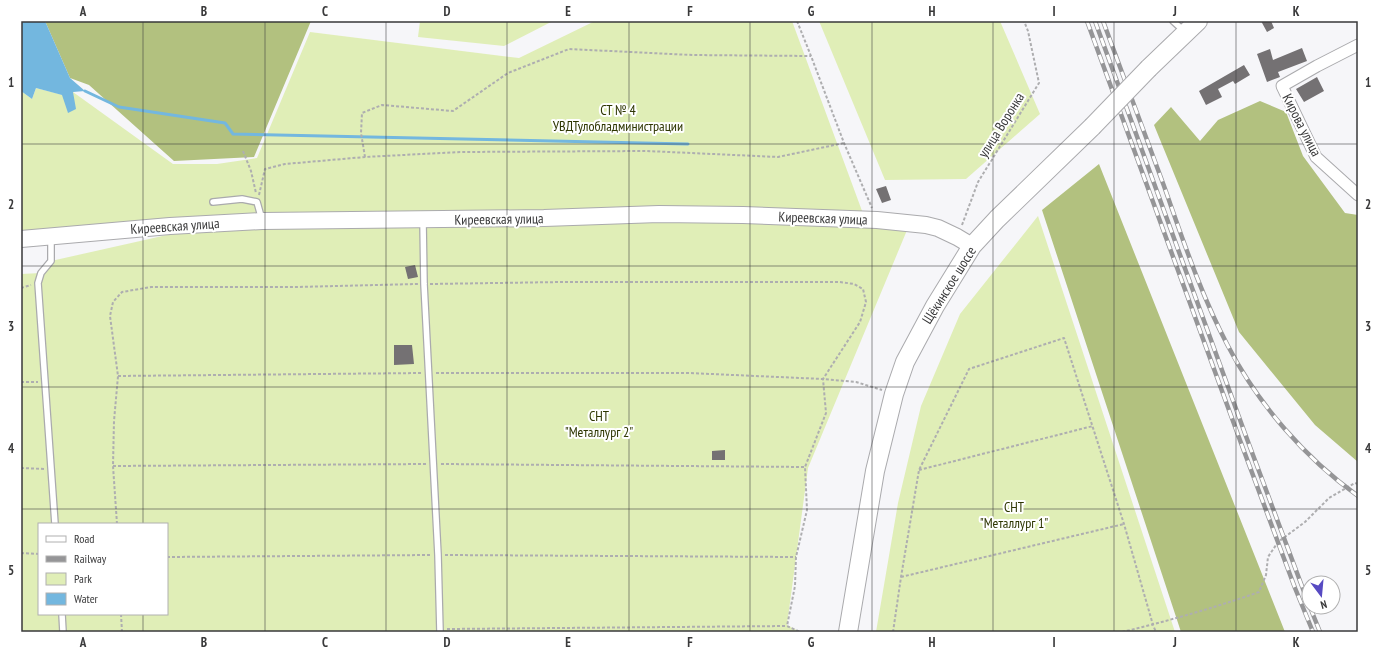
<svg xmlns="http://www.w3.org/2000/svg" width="1379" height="653" viewBox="0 0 1379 653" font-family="'PT Sans Narrow',sans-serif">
<rect width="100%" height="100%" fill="#f6f6f9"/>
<path fill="#e0eeb7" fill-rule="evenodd" d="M420,21H553L504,46L418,37Z
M595,21H792L865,219L910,223L808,468L787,625L800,632H21V274L41,273L51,261L216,224L21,239V91L32,99L36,88L63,95L68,112L73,92L173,164H217L257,158L310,32L519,58ZM39,524H167V614H39Z
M819,21H1000L1040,114L966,179L885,180Z
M1038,216L1175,632H876L898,503L921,406L960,314Z"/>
<path fill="#b2c17f" d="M45,21H311L254,157L174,161L89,85L70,78Z
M1260,101L1286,112L1303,156L1345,213L1358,215V462L1315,425L1239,332L1154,125L1171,107L1200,141L1218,120Z
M1099,164L1285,632H1181L1042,210Z"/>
<path fill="#73b7df" d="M21,21H45L70,78L85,91L73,92L76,109L68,113L62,95L36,88L32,99L21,91Z"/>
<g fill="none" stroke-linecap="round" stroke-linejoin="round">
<path stroke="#73b7df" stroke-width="3" d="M85,91L119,107L225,123L233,134L688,144"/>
</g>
<path fill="#747173" d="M1261,21H1271L1274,28L1267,32Z
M1302,48L1307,61L1278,72L1280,77L1267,82L1257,54L1270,49L1273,60Z
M1244,65L1250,75L1235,84L1233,81L1218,89L1222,97L1206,105L1199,91Z
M1317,77L1324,91L1304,102L1296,89Z
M886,186L891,200L882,203L876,189Z
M415,265L418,277L408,279L405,267Z
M394,345H412L414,364L394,365Z
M725,450V460H712V451Z"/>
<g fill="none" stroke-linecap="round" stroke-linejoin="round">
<defs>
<path id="lane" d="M1173,21L1184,31
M213,202L242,199L257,202L262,220
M423,221L424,284L438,555L440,632
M51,237V261L41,273L38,283L55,524
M62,614L63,632"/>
<path id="street" d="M1358,45L1317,66L1282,86L1316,157L1358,195"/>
<path id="secondary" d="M21,239L170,226L262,221L544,218L659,214L743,215L877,220L926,225L938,228L957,237L972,246"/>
<path id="primary" d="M1149,68L1198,21
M848,632L875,471L894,394L905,362L935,306L972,246L997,219L1092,127"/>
</defs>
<use href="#lane" stroke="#aaaaad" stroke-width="8"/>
<use href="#street" stroke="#aaaaad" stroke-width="13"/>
<use href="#secondary" stroke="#aaaaad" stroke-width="18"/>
<use href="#primary" stroke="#aaaaad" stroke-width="20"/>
<path stroke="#aeaeb0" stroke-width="2" stroke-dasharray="3 2" stroke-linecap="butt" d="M797,21L811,56L844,143L872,208
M243,151L251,171L256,193
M365,157L361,133L362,113L382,105L453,111L508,73L569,49L692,55L811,56
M259,195L265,169L285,164L365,157L460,152L647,151L778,157L844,143
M962,225L978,182L1039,83L1028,31L1024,21
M430,284L562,282H840L854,284L863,289L866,302L860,322L823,379L826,413L805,467L807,510L796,557L795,586L787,626L800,632
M21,288L31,285
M436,373H689L823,379L856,382L882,390
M118,376L421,373
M21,382H38
M441,464L805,467
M113,466L426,464
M21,468L45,469
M919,470L1093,426
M117,524L113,466L114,421L118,376L110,316L113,302L122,292L151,287H295L418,284
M21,553L39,554
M445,555L796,557
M167,557L431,555
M901,577L1124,524
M121,614L122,632
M447,629L787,626
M893,632L901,577L919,470L969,369L1064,338L1124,524L1153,625L1156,632
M1122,632C1168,621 1214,608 1259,592L1266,575L1268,557L1278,542L1305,522L1329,498L1355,483L1358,484"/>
<use href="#lane" stroke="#fff" stroke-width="5.5"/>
<use href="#street" stroke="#fff" stroke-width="11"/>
<use href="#secondary" stroke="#fff" stroke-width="16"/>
<use href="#primary" stroke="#fff" stroke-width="18"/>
<defs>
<path id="rail" d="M1087,21L1241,443L1295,588L1313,632
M1095,21L1247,439L1309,605
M1103,21C1123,76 1144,131 1164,186C1183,240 1201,295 1228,346C1258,404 1305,458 1358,496
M1310,607L1320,632"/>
</defs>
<use href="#rail" stroke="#959597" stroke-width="4.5"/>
<use href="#rail" stroke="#fff" stroke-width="3" stroke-dasharray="9" stroke-linecap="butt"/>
<defs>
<path id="primary-bridge" d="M1092,127L1149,68"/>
</defs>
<use href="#primary-bridge" stroke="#aaaaad" stroke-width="20" stroke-linecap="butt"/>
<use href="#primary-bridge" stroke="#fff" stroke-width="18"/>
</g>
<path fill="none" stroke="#39393a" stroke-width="1" stroke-opacity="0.55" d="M143,21V524M265,21V632M386,21V632M507,21V632M629,21V632M750,21V632M872,21V632M993,21V632M1114,21V632M1236,21V632M21,144H1358M21,266H1358M21,387H1358M21,509H1358M143,614V632"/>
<g text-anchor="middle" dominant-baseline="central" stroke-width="4" stroke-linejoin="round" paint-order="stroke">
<g font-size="14" fill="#2e3602" stroke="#fff">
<text x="618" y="110">СТ № 4<tspan x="618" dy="16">УВДТулобладминистрации</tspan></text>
<text x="599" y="416">СНТ<tspan x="599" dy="16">"Металлург 2"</tspan></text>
<text x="1014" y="507">СНТ<tspan x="1014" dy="16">"Металлург 1"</tspan></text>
</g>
<g font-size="14" fill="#39393a" stroke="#fff">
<text transform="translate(1001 125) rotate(-58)">улица Воронка</text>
<text transform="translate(1302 125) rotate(63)">Кирова улица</text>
<text transform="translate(823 218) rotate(2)">Киреевская улица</text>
<text transform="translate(499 219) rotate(-1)">Киреевская улица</text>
<text transform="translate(175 226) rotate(-4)">Киреевская улица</text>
<text transform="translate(949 285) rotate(-58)">Щёкинское шоссе</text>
</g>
</g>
<rect width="1379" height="653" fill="none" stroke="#ffffff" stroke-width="44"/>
<rect x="38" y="523" width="130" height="92" fill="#ffffff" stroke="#b0b0b0"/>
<rect x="46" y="536" width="20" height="6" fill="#ffffff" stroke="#b0b0b0"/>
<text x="74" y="543" font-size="12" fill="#39393a">Road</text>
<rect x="46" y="556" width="20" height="6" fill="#959597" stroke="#b0b0b0"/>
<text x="74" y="563" font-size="12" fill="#39393a">Railway</text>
<rect x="46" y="573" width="20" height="12" fill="#e0eeb7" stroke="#b0b0b0"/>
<text x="74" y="583" font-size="12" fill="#39393a">Park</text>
<rect x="46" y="593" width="20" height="12" fill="#73b7df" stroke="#b0b0b0"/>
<text x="74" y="603" font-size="12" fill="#39393a">Water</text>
<g transform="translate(1321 595) rotate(164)"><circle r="19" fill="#ffffff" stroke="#b0b0b0"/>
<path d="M0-3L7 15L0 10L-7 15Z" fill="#574ac2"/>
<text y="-6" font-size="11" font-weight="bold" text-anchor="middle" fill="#39393a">N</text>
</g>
<rect x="22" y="22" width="1335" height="609" fill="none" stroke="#39393a" stroke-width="1.5"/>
<g font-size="13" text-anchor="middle" font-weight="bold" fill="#39393a">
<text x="83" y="16">A</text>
<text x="204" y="16">B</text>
<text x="325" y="16">C</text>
<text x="447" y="16">D</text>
<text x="568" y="16">E</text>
<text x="690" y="16">F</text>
<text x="811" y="16">G</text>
<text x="932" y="16">H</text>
<text x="1054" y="16">I</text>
<text x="1175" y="16">J</text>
<text x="1296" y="16">K</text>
<text x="11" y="87">1</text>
<text x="1368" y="87">1</text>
<text x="11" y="209">2</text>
<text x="1368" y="209">2</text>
<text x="11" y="331">3</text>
<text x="1368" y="331">3</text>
<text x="11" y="453">4</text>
<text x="1368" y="453">4</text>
<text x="11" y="575">5</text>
<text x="1368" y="575">5</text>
<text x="83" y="647">A</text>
<text x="204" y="647">B</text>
<text x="325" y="647">C</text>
<text x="447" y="647">D</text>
<text x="568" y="647">E</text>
<text x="690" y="647">F</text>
<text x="811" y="647">G</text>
<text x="932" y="647">H</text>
<text x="1054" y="647">I</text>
<text x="1175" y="647">J</text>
<text x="1296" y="647">K</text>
</g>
</svg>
